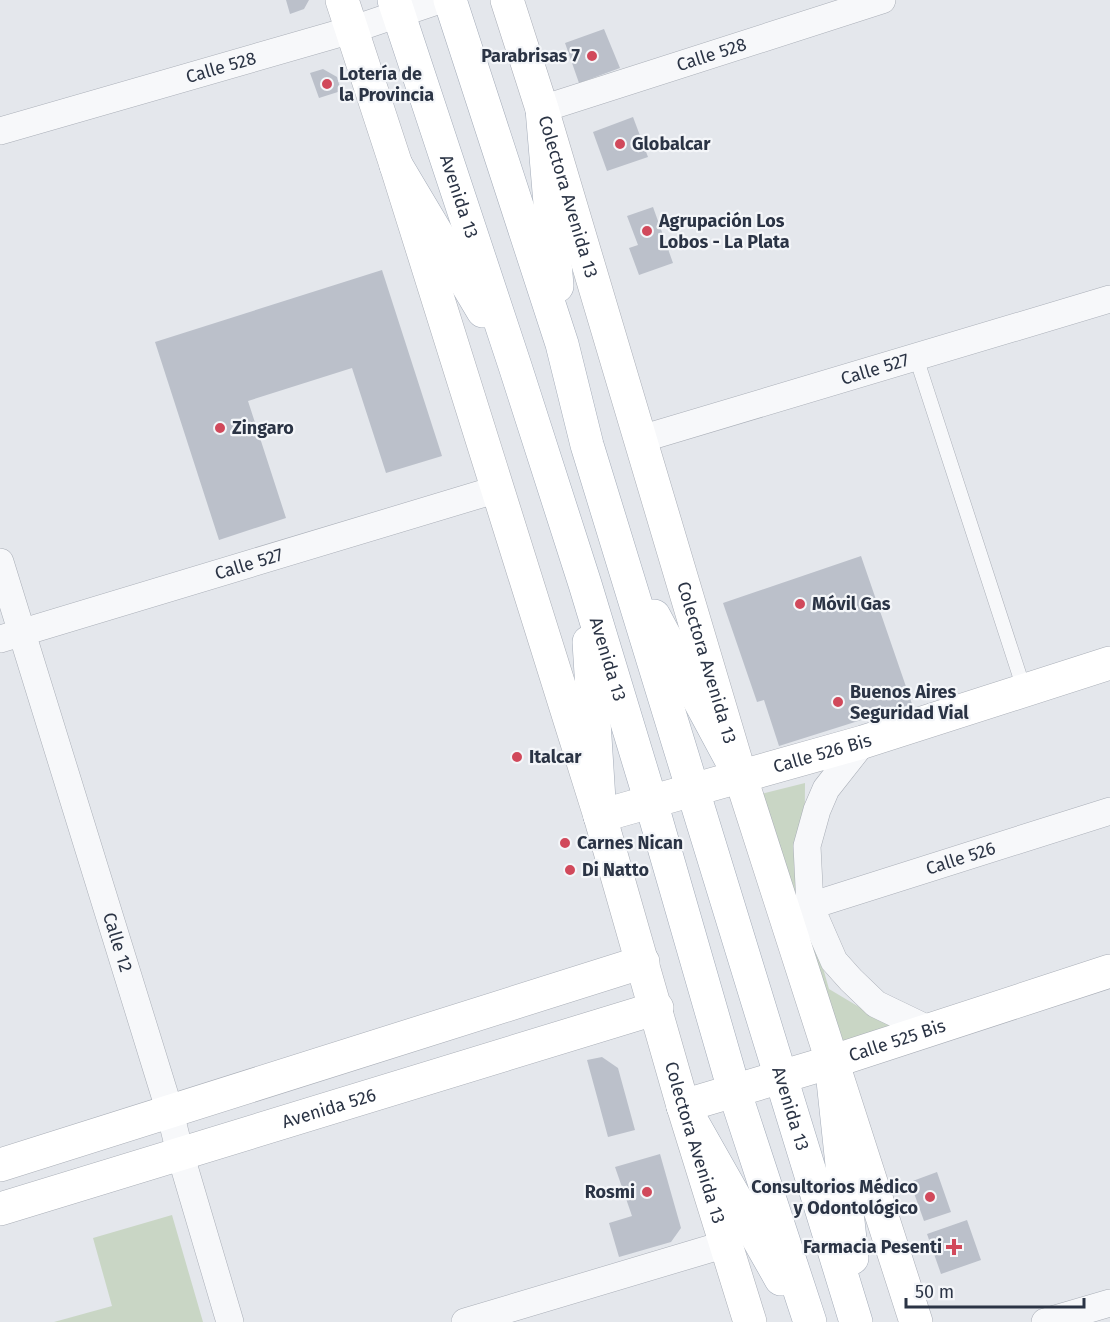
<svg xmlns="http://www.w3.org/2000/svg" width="1110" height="1322" viewBox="0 0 1110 1322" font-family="'Fira Sans',sans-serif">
<rect width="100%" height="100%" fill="#e4e7ec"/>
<path fill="#c9d6c5" d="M805,783L804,902L829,989L891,1026L841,1042L761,794Z
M172,1215L203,1322H54L112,1306L93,1238Z"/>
<path fill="#bbc0ca" d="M286,0H309L304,9L290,14Z
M604,29L620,68L579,83L565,43Z
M323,69L337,77L341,91L319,98L310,73Z
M633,117L648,157L607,171L593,132Z
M653,207L673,263L639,275L629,248L638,245L627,216Z
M382,270L442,456L386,473L352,368L248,401L286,518L219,540L155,342Z
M861,556L912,704L779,746L764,700L757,702L723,603Z
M602,1057L618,1068L635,1130L608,1137L587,1060Z
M660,1154L681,1228L671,1242L619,1257L609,1223L632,1216L615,1167Z
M937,1172L951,1212L924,1221L910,1182Z
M967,1220L981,1260L941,1274L927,1234Z"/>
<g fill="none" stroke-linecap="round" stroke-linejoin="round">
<defs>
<path id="lane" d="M916,357L1024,689"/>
<g id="street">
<path id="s1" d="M542,109L882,0"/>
<path id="s2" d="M0,131L351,30L440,0"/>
<path id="s3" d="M641,439L1110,299"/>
<path id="s4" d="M0,562L170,1112L180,1153L230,1322"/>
<path id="s5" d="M0,639L498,489"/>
<path d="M863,742L826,789L817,810L807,846L810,906L834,961L851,980L876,1004L930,1030"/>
<path id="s6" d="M810,906L1110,811"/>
<path d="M465,1322L726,1244"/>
<path d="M1045,1322L1110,1303"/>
</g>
<g id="secondary">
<path id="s7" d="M342,0L396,165L600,816L683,1106L750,1322"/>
<path id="s8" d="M507,0L542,109L741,778L916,1322"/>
<path id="s9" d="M600,816L863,742L1110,663"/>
<path id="s10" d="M683,1106L831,1062L1110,971"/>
<path d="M0,1165L643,962"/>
<path id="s11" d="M0,1209L657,1008"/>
</g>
<g id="primary">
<path id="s12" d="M394,0L515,366L585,584L651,802L734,1090L810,1322"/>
<path id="s13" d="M450,0L562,344L587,445L856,1322"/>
<path d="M542,109L557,286"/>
<path d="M396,165L483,311"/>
<path d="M654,616L741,778"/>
<path d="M589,642L600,816"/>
<path d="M831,1062L852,1258"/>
<path d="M683,1106L781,1279"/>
</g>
</defs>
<use href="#lane" stroke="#a9aeb7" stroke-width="15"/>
<use href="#street" stroke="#a9aeb7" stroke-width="28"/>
<use href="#secondary" stroke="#a9aeb7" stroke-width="34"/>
<use href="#primary" stroke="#a3abb8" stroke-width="34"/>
<use href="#lane" stroke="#f7f8fa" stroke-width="14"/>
<use href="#street" stroke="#f7f8fa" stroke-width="27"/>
<use href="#secondary" stroke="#fff" stroke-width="33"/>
<use href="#primary" stroke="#fff" stroke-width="33"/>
</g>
<g fill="#d1495b" stroke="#f4f6f9" stroke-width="2">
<circle cx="592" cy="56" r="6"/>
<circle cx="327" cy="84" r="6"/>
<circle cx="620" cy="144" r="6"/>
<circle cx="647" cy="231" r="6"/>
<circle cx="220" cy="428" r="6"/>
<circle cx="800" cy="604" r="6"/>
<circle cx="838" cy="702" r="6"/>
<circle cx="517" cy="757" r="6"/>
<circle cx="565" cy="843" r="6"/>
<circle cx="570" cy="870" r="6"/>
<circle cx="647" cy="1192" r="6"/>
<circle cx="930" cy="1197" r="6"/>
<path d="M951 1238h6v6h6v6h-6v6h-6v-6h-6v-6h6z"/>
</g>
<g text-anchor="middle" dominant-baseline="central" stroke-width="4.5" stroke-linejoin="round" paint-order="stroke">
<g font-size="18" fill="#2b3445" stroke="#f4f6f9">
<text stroke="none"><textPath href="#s1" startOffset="178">Calle 528</textPath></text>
<text stroke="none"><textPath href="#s2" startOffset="230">Calle 528</textPath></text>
<text stroke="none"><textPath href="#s12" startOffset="207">Avenida 13</textPath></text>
<text stroke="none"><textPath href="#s8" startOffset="206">Colectora Avenida 13</textPath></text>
<text stroke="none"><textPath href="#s3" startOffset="244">Calle 527</textPath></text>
<text stroke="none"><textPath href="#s5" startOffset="260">Calle 527</textPath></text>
<text stroke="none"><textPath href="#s12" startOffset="693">Avenida 13</textPath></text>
<text stroke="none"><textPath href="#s8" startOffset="692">Colectora Avenida 13</textPath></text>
<text stroke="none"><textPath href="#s9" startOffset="231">Calle 526 Bis</textPath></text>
<text stroke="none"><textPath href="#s6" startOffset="158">Calle 526</textPath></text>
<text stroke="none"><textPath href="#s4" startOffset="398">Calle 12</textPath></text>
<text stroke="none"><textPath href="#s10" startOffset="224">Calle 525 Bis</textPath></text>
<text stroke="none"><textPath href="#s11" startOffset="344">Avenida 526</textPath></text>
<text stroke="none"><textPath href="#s13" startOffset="1160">Avenida 13</textPath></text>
<text stroke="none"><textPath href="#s7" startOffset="1196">Colectora Avenida 13</textPath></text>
</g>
<g font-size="18" font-weight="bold" fill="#2b3445" stroke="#f4f6f9" text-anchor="start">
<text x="580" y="56" text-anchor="end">Parabrisas 7</text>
<text x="339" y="74">Lotería de<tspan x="339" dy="21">la Provincia</tspan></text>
<text x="632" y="144">Globalcar</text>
<text x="659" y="221">Agrupación Los<tspan x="659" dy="21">Lobos - La Plata</tspan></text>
<text x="232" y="428">Zingaro</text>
<text x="812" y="604">Móvil Gas</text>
<text x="850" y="692">Buenos Aires<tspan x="850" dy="21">Seguridad Vial</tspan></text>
<text x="529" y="757">Italcar</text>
<text x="577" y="843">Carnes Nican</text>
<text x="582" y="870">Di Natto</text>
<text x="918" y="1187" text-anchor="end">Consultorios Médico<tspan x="918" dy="21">y Odontológico</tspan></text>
<text x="635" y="1192" text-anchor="end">Rosmi</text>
<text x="942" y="1247" text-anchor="end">Farmacia Pesenti</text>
</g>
</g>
<path d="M906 1298v9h178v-9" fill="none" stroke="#2b3445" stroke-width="3"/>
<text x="915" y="1298" font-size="18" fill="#2b3445" stroke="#f4f6f9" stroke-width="4.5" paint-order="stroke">50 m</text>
</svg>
